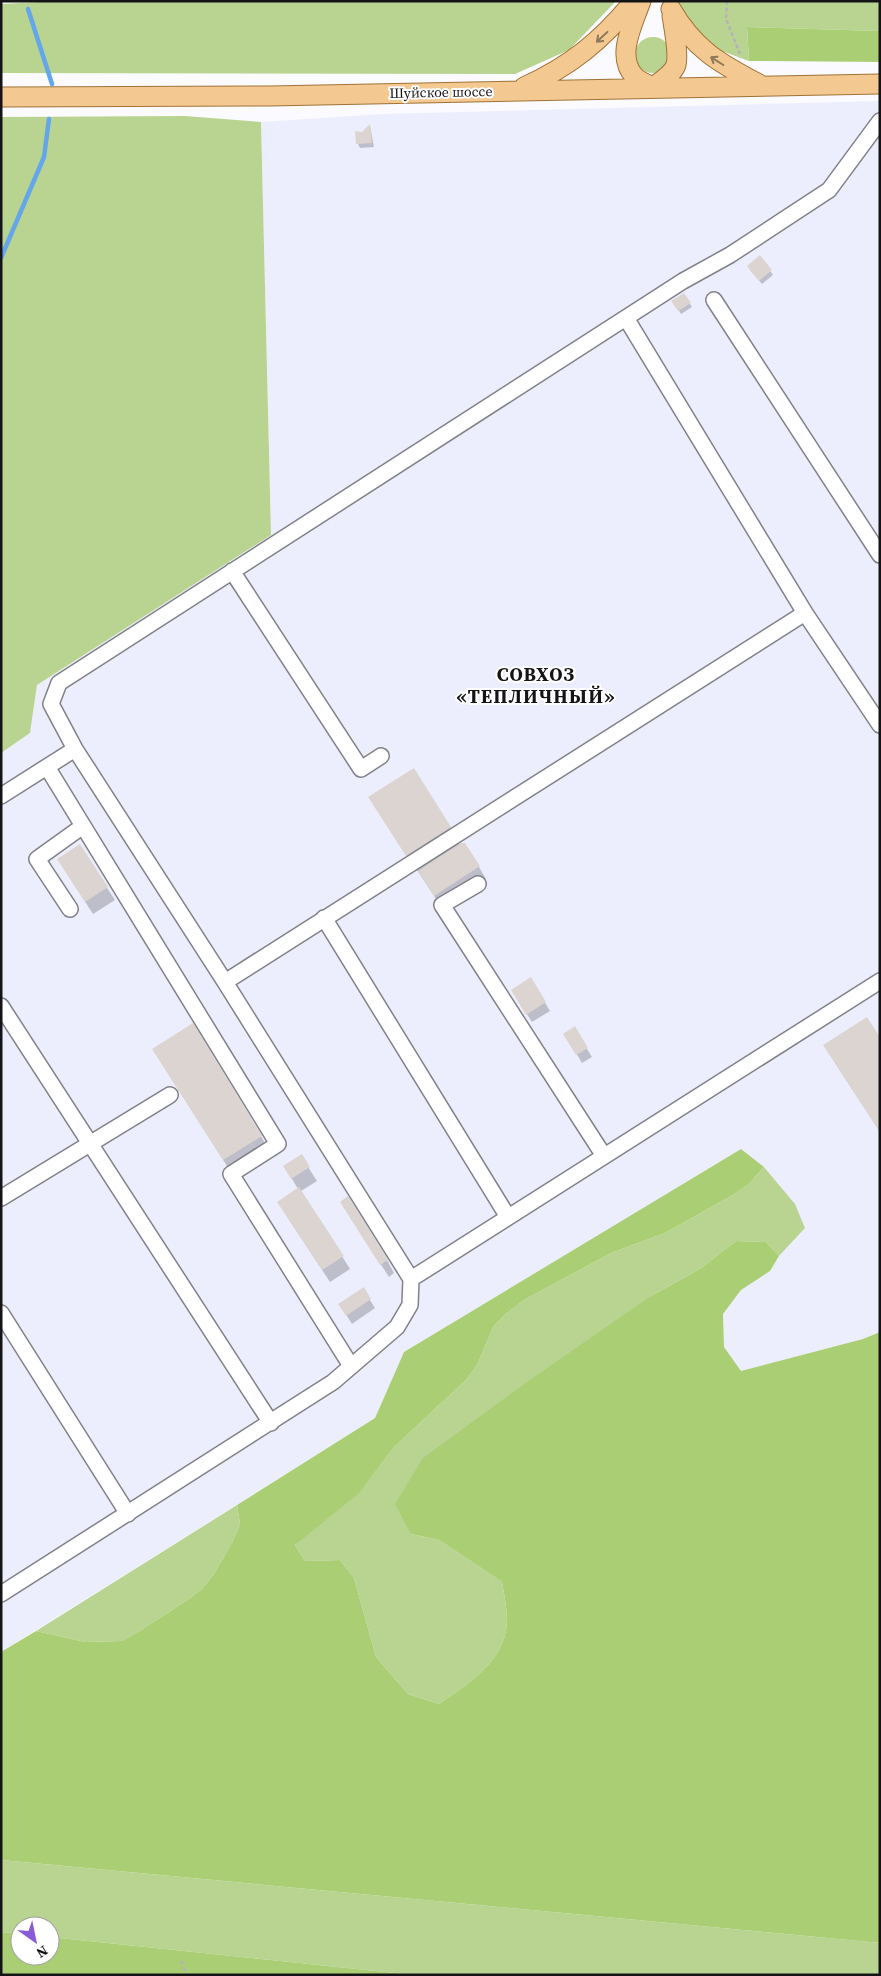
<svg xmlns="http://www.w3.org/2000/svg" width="881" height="1976" viewBox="0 0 881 1976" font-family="'Source Serif 4',serif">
<rect width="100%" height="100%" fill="#fafaff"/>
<path fill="#edeefd" d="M880,101V1332L863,1339L741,1372L724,1347L723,1314L741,1290L770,1271L779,1256L805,1228L795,1204L764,1167L741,1149L404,1352L375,1418L1,1652V753L30,733L37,685L271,535L261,122L382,114Z"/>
<path fill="#b8d490" d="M60,1H616L569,50L515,74L1,73V4Z
M678,1H880V31L747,27L749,61L719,50L684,19Z
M635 55a18 18 0 1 1 36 0a18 18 0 1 1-36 0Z
M185,116L261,122L271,535L37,685L30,733L1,753V117Z
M764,1167L795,1204L805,1228L779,1256L766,1242L736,1241L700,1269L651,1296L411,1534L439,1540L502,1582C504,1595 507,1608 507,1621C506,1661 468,1684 439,1704L408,1694L376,1657L354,1578L340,1560L305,1561L295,1545L371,1477L394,1447L467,1379L478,1363L493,1327L507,1313L524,1300L611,1253L665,1233L731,1196L748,1185Z
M237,1505L240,1524L233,1541L214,1574L202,1589L186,1601L138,1632L122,1641L85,1642L36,1631Z
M1,1860L880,1943V1975H414L50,1937V1926H20V1934L1,1932Z"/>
<path fill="#aace73" d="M747,27L880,31V62L749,61Z
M741,1149L764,1167L748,1185L731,1196L665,1233L611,1253L524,1300L507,1313L493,1327L478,1363L467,1379L394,1447L359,1493L295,1545L305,1561L340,1560L354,1578L376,1657L408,1694L439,1704C468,1684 506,1661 507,1621C507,1608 504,1594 502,1582L439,1540L411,1534L395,1504L423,1458L530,1380L651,1296L700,1269L736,1241L766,1242L779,1256L770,1271L741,1290L723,1314L724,1347L741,1371L863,1339L880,1332V1943L1,1860V1652L36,1631L85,1642L122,1641L138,1632L186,1601L202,1589L214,1574L233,1541L240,1524L237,1505L375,1418L404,1352Z
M1,1932L20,1934V1956H50V1937L414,1975H1Z"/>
<path fill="#0003" d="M370,126L374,147L360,148L358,144L362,133Z
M760,257L773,275L762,284L750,270Z
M684,295L692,307L681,314L673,301Z
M413,770L460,845L479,867L486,879L442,908L380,814Z
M80,846L115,900L93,914L66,872Z
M531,979L550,1011L532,1022L517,999Z
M574,1028L592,1057L582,1063L565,1034Z
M880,1039V1132L835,1063Z
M164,1067L261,1136L271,1154L234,1177Z
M301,1156L317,1181L301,1191L350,1269L330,1282L286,1215L298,1189L285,1167Z
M349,1215L387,1260L394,1273L389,1277Z
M363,1289L375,1308L352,1324L345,1313Z"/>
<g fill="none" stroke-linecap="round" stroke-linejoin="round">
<path stroke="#63a6ec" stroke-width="4.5" d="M28,9L52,84
M1,258L44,157L49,119"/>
</g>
<path fill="#dcd4d0" d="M370,124L372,143L356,144L355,131L362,132Z
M760,255L772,270L759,281L747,266Z
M684,293L691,303L678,311L671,301Z
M414,768L451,827L406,856L368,797Z
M461,843H465L480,866L434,896L418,871Z
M80,844L108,887L85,902L57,859Z
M531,977L546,1002L526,1015L511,990Z
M867,1017L880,1037V1132L823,1045Z
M193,1023L262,1136L223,1160L152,1049Z
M575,1026L588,1048L576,1055L563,1034Z
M302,1154L310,1167L291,1179L283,1166Z
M299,1187L344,1256L322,1270L277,1202Z
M348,1196L388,1260L380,1265L340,1202Z
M364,1287L371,1299L346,1316L338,1304Z"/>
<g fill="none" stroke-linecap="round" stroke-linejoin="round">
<defs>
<path id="minor" d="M714,300L880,555
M626,318L805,613L880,725
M232,571L361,769L381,756
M47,767L278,1144L231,1174L351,1366
M1,796L75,749
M478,884L442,905L604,1156
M70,909L37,859L83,826
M324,918L508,1217
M225,982L805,613
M1,1006L271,1423
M1,1198L170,1095
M411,1279L225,982L75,749L51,704L59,683L683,281L730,255L829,190L880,121
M1,1313L128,1514
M1,1594L333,1382L397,1327L410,1305L411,1279L880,981"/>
<path id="major" d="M641,1C633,24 615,57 635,77C640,82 647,84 653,87
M671,9C694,49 719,63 759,84
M524,87C571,66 602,40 634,1
M653,87C660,82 672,75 676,65C679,54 674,28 672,16
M1,97L270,96L880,84"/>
</defs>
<use href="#minor" stroke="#818188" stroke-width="18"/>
<use href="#major" stroke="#a07236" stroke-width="21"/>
<path stroke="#b4b4b8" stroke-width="2.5" stroke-dasharray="4 2.5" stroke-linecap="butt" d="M727,1L726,19L740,54
M181,1961L187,1975"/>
<use href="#minor" stroke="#fff" stroke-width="15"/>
<use href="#major" stroke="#f3c891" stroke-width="19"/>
</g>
<defs><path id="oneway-shaft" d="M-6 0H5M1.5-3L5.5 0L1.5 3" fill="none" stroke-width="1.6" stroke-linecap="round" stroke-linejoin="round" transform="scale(1.25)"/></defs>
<g stroke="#8f775a">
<use href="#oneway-shaft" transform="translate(602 37) rotate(137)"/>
<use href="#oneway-shaft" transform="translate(717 61) rotate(-148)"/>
</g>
<g text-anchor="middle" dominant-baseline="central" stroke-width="4" stroke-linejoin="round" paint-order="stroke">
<g font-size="14" fill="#141417" stroke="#fff">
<text transform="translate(441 92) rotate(-1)">Шуйское шоссе</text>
</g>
<g font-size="19" font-weight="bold" letter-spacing="1" fill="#141417" stroke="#fff">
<text x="536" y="674">СОВХОЗ<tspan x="536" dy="22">«ТЕПЛИЧНЫЙ»</tspan></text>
</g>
</g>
<rect width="881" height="1976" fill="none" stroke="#141417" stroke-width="5"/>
<g transform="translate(35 1941) rotate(147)"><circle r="24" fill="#ffffff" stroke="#a1a1a2"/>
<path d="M0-4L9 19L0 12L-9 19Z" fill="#895bd4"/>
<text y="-8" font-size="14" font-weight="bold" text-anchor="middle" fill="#141417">N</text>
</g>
</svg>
